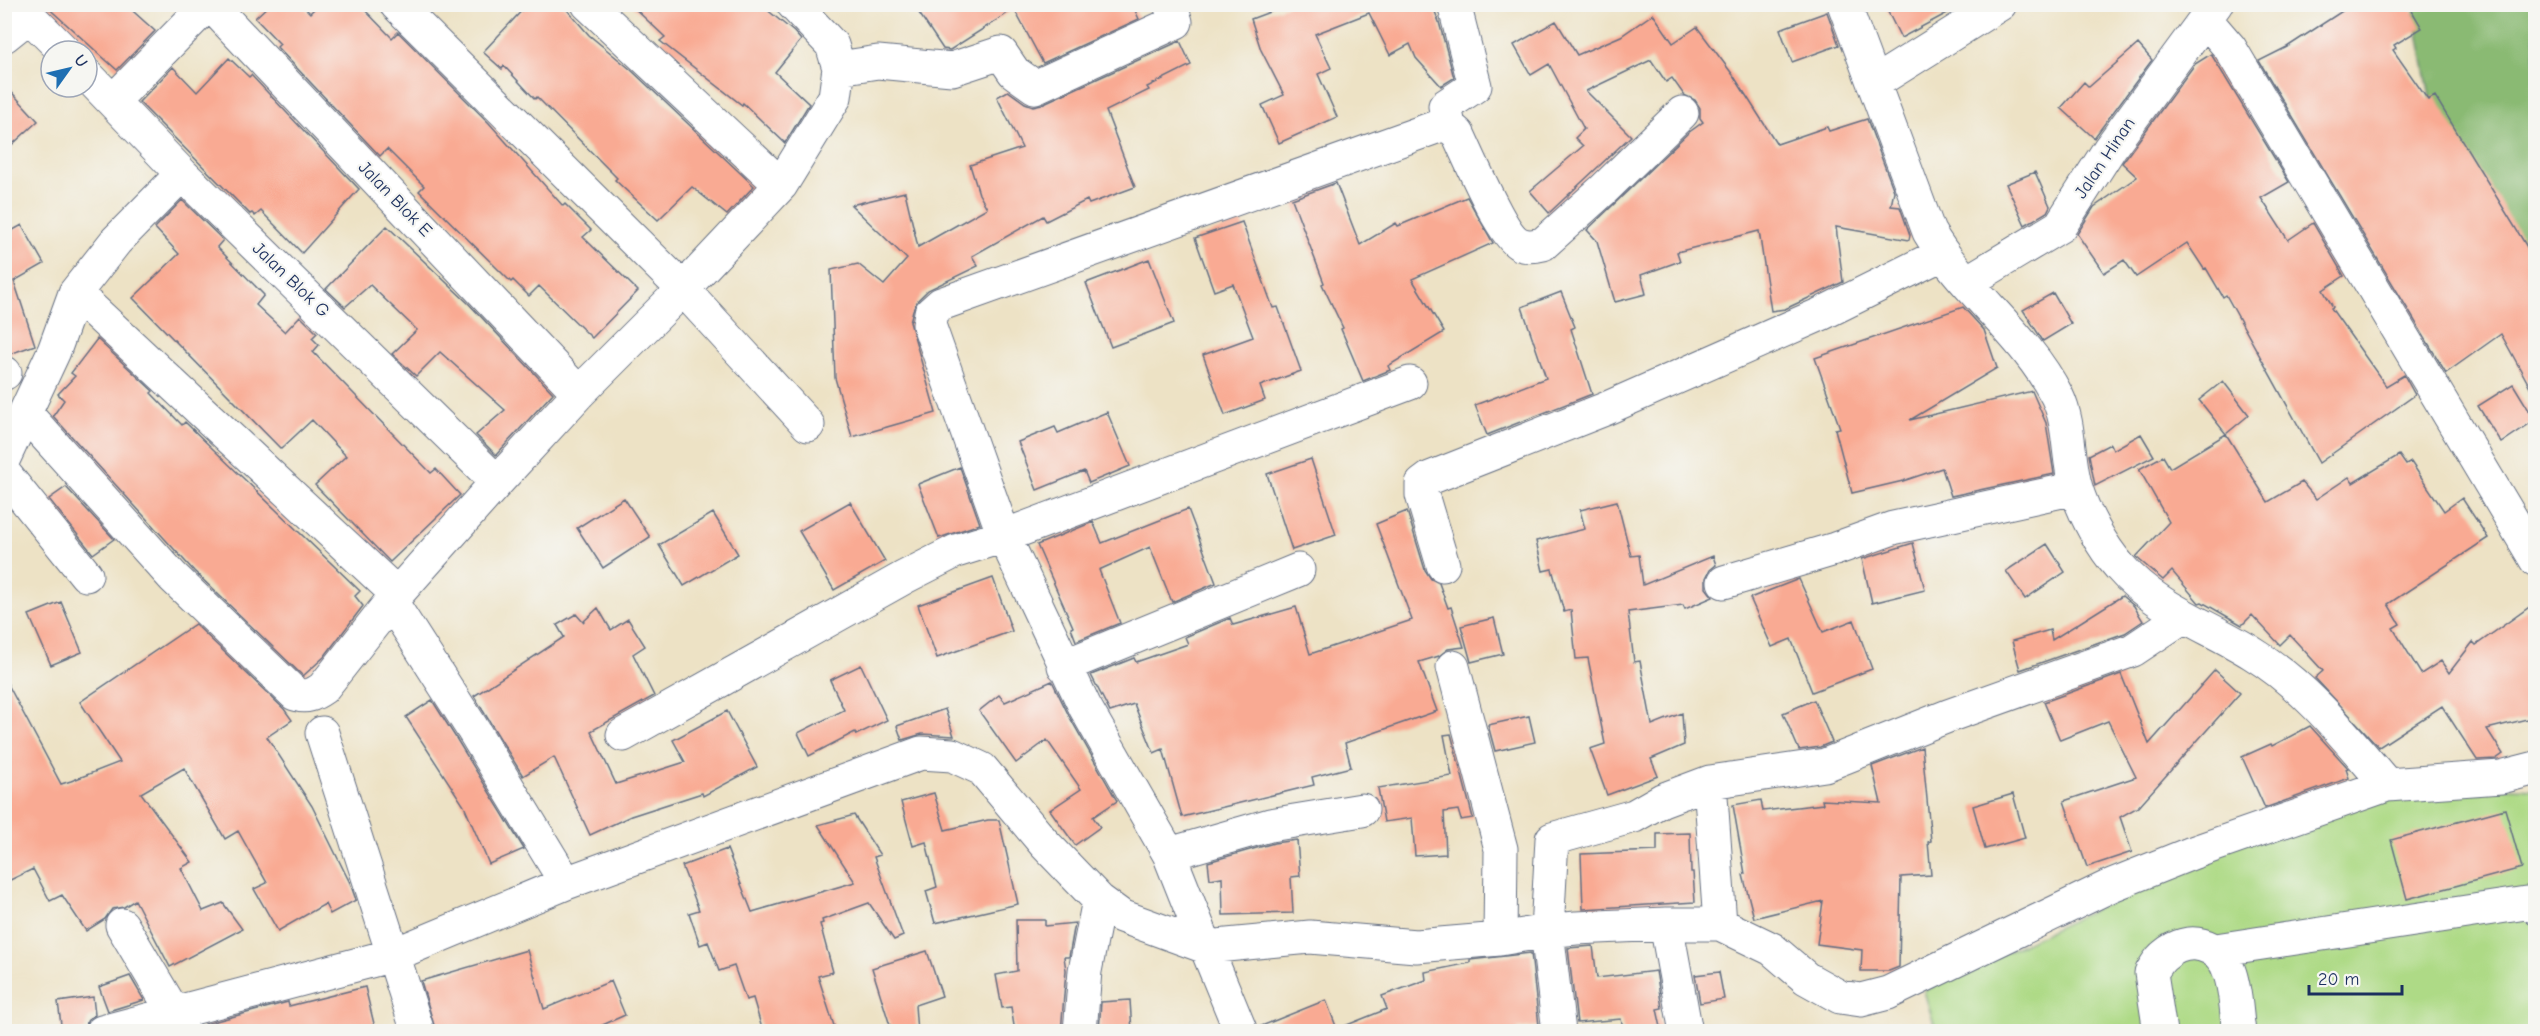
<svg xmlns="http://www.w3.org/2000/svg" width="2540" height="1036" viewBox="0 0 2540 1036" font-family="'Comic Neue',sans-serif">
<rect width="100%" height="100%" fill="#f6f6f2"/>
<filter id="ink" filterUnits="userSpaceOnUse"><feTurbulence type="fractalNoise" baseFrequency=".0167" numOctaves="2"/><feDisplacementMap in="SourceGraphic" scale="12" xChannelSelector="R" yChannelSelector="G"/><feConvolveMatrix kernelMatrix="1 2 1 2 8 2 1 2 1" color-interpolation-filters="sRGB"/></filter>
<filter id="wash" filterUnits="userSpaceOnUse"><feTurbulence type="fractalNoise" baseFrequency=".008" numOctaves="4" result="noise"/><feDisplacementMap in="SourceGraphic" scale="24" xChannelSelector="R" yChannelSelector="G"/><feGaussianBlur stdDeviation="1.35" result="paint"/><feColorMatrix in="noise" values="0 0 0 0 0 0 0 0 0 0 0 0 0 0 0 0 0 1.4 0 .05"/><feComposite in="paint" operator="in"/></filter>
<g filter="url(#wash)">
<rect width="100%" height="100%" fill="#ede2c5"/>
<path fill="#aeda86" stroke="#648472" stroke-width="1.5" d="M2364,782L2535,789V1031H1936L1924,991Z"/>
<path fill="#8aba73" stroke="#527468" stroke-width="1.5" d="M2413,5H2535V273L2430,98Z"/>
<g id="blocks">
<path fill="#f9aa93" d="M44,4H125L155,31L117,70Z
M270,4H301L310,13L319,4H359L392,38L398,32L489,123L563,206L565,204L591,230L583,237L638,291L592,338L539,286L529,296L513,280L511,282L419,191L424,186L387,149L380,156L277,47L280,44L255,18Z
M528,4H562L589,35L630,69L754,186L727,215L692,187L658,220L615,180L617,178L537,97L535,99L504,66L502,69L483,52Z
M630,4H760L794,32L801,40L775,72L809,104L785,143L743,103L742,105L660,41L665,37Z
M913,4H1132L1139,19L1043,63L1014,9L950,50L943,49Z
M1291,4H1432L1439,22L1454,78L1441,86L1416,58L1410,44L1390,55L1369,13L1315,34L1331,68L1318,74L1337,117L1279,143L1262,105L1284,95L1261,50L1251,19Z
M1884,4H1964L1901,38Z
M2353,4H2408L2422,28L2394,45L2396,48L2393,50L2428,100L2435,96L2535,260V396L2501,334L2446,373L2259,61L2287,47Z
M1827,12L1839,45L1792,62L1780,29Z
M1653,14L1673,43L1697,27L1733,75L1777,144L1827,127L1829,131L1867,119L1894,191L1891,206L1900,207L1910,235L1909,240L1836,227L1843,282L1785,309L1771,311L1759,231L1677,252L1680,261L1641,275L1646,294L1615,302L1597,241L1587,230L1688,133L1703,122L1700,118V108L1695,100L1684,95L1672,78L1666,82L1651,60L1586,91L1631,136L1549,213L1530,191L1583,146L1575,138L1584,129L1549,64L1531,75L1514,45L1556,21L1577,55L1621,36Z
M1180,41L1191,65L1147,87L1149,90L1106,111L1135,187L1089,204L1087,200L1046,221L1043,216L972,256L978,266L928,290L918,300L913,310L910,322L936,413L852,437L835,378L831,270L858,264L884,285L907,259L851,205L905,192L918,247L987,208L979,194L970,165L1022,148L997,97L1008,91L1025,103L1033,106L1042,104Z
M2138,44L2152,60L2094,138L2061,108L2084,82L2089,87Z
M2211,54L2289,182L2261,198L2288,240L2313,223L2344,276L2323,290L2333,307L2331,308L2386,386L2404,375L2415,395L2319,463L2226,295L2223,297L2206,268L2204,269L2187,243L2136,277L2124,260L2104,273L2077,234L2094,207L2137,177L2122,163L2195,64Z
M229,58L249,77L251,75L359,189L302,253L261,211L255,216L252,213L250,214L139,102L173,67L197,92Z
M4,84L38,121L4,152Z
M2035,172L2050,206L2047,212L2025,225L2006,184Z
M1336,183L1360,245L1396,223L1398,226L1467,197L1493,243L1412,279L1444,332L1388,366L1390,370L1363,381L1341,329L1343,328L1322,284L1324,283L1292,199Z
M182,200L223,240L217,247L264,295L256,305L285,332L300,316L317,333L312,338L319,345L313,352L431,473L436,469L460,495L390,562L315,485L346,456L312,420L281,449L133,298L179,254L155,228Z
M1242,222L1273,308L1278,307L1301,371L1260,386L1265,400L1225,415L1203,355L1253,337L1233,284L1214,291L1195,238Z
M22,225L44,264L14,281L35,345L7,355L4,354V235Z
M387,226L468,303L553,393L496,455L476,435L505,410L440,352L416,376L392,354L417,330L370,285L345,307L326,289Z
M1149,259L1174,323L1111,347L1086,283Z
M1561,292L1575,327L1571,329L1592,394L1487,435L1475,405L1546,378L1522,307Z
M2053,293L2071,324L2043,341L2023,310Z
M1963,307L1984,330L1997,368L1910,420L2032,391L2046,423L2054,474L1951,496L1942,468L1903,481L1852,493L1835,429L1840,428L1815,358Z
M97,339L153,391L151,393L182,425L185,422L360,591L355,596L363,606L324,657L303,676L194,571L53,416L64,400L58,394L75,376L71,373Z
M2223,381L2249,415L2226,434L2199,400Z
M2513,384L2535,420L2501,443L2478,406Z
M1107,412L1130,466L1089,483L1084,471L1037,490L1018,442L1055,427L1058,433Z
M2141,434L2154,456L2095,486L2089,455L2110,444L2113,450Z
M2226,434L2268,502L2302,482L2316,499L2349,477L2353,483L2399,455L2406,465L2411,462L2444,511L2462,498L2488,538L2388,604L2400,624L2393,628L2421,674L2441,661L2449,673L2473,642L2476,645L2535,603V717L2487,729L2503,754L2496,759L2477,760L2442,706L2379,747L2315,678L2323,671L2290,635L2280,645L2252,615L2242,625L2202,602L2199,603L2172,571L2163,580L2136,557L2169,522L2139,469L2163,456L2170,468Z
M1311,459L1336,535L1292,550L1267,474Z
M960,467L980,524L939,538L918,484Z
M66,487L114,539L93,554L49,499Z
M624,498L650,537L603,568L577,528Z
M1617,501L1631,556L1639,555L1643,585L1713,556L1716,565L1710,570L1706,578V588L1713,597L1685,609L1683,605L1628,612L1634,662L1640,661L1652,725L1682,713L1684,745L1651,759L1658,776L1607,795L1590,749L1605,744L1588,658L1576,659L1571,610L1564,612L1552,569L1543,571L1536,541L1585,529L1580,510Z
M850,502L885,561L834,590L799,531Z
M1188,509L1216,583L1172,602L1150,547L1099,570L1120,623L1076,641L1071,628L1073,627L1037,545L1093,522L1102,543Z
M1407,511L1425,570L1431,579L1439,583L1448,608L1451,607L1464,647L1448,649L1439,656L1419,662L1437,711L1345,743L1351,767L1312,777L1314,785L1182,817L1163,749L1154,753L1134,704L1110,712L1091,675L1134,658L1136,662L1188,644L1185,637L1230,618L1233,625L1296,607L1310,654L1412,620L1376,524Z
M713,513L738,554L684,586L659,545Z
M1913,543L1925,590L1872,603L1862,559Z
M2047,544L2065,572L2025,599L2006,571Z
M993,578L1012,631L937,658L918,605Z
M1799,579L1823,632L1854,620L1872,669L1812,692L1791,639L1772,647L1750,598Z
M2122,596L2134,606L2143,621L2125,633L2020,670L2012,641L2050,630L2052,640Z
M61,602L82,652L51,665L29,615Z
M598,608L611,630L628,619L645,646L633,654L654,696L591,731L616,784L685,762L673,740L727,711L757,767L703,796L702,793L631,816L590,835L554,757L523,776L474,696L564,637L557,625L576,614L583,622Z
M1494,618L1503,654L1471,662L1461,626Z
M195,624L284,709L292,720L267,737L312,806L350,883L356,900L330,914L325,904L278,931L254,889L267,883L238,831L225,839L184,768L141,793L192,862L181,868L203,911L223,903L242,929L170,967L135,900L124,907L112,909L105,919L86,931L62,895L50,901L33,869L4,883V677L61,784L71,781L120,762L80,702Z
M861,665L887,720L856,735L855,732L809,756L798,733L844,710L830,680Z
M2215,670L2240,693L2138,807L2120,817L2132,852L2087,867L2064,801L2136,777L2108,721L2060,740L2044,702L2121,674L2149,744Z
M1052,681L1069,716L1117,801L1093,817L1100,827L1075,845L1050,810L1081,789L1047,740L1016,763L979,711L999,695L1005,702Z
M432,700L456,738L524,849L489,864L464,806L406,717Z
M1814,700L1832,742L1820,747L1799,750L1783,713Z
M945,709L954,736L922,734L902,740L897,726Z
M1529,716L1535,742L1495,751L1488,725Z
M2310,726L2348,768L2346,769L2349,778L2265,808L2242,757L2271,744L2272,746Z
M1451,734L1473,818L1461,820L1458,810L1444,812L1446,854L1415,856L1412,818L1384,822L1378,788L1452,776L1444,735Z
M1922,747L1931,841L1928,842L1931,875L1901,877L1899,967L1889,971H1861L1862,950L1817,944L1823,901L1754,918L1743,875L1745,874L1733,805L1761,800L1763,811L1823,804L1822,800L1881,803L1872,766Z
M934,793L945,830L988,820H999L1018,904L935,923L926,891L937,887L926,842L913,846L901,802Z
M2013,794L2025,838L1985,849L1973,806Z
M2505,809L2522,868L2407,899L2391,840Z
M854,815L880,855L874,857L903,936L894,940L869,903L822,920L823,923L820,924L833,972L818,976L836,1032H763L753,998L746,1000L734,966L719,971L708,942L700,945L689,913L699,910L682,866L727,849L752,912L855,882L818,825Z
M1690,833L1691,872H1693L1695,902L1583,909L1581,854L1657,851V834Z
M1297,840L1300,876L1291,877L1293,913L1223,915L1222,877L1210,879L1208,862L1274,843Z
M1016,920H1045V926L1075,923L1069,957H1064L1066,970L1061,1032H1015L1011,1007L1002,1008L996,975L1017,971Z
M1593,946L1597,978L1656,971L1662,1008L1657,1009L1662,1032H1624L1621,1019L1577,1023L1568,948Z
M527,950L544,1009L611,981L625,1015L587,1032H436L421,981Z
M927,951L942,996L915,1005L917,1032H892L872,968Z
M1531,953L1539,1026L1517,1029V1032H1259V1027L1326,1000L1337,1029L1387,1009L1382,996L1426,980L1425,972L1470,963V960Z
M1719,972L1724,999L1700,1003L1695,975Z
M130,976L144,1000L108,1011L99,987Z
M365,987L376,1032H206L205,1024L288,1002L289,1006Z
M93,997L95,1015L88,1019L84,1031L62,1032L58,1002Z
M1130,1000L1132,1032H1099L1101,1002Z"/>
</g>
</g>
<g filter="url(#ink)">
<use href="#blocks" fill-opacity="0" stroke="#646e82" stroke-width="1.5"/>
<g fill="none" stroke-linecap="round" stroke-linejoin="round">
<defs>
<path id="minor" d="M17,4L64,51
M210,4L579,393
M396,4L683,289L808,425
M588,4L781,185
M1844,4L1929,232C1964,292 2025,333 2057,396C2071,425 2067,458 2076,488C2084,514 2102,547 2120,567C2155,608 2207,625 2252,653C2306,686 2346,737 2387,785
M2205,19L2230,48L2536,560
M4,36L29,16
M839,68L878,62L952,69L1001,53L1014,72L1035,87L1176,22L1170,4
M87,75L182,174L497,482
M1874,83L2000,4
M113,101L208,4
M1682,113L1603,190L1543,244C1535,246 1527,247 1520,244C1502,236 1468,155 1458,134L1449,126H1439L941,304L931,313L929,325L1004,536L1085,707L1169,854L1206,947L1310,937L1416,946L1500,939L1547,931L1576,928L1666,924H1720L1772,949L1806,978L1840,997L1861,1000L1888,993L2112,885L2192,853L2387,785L2501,777L2536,768
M1449,126L1445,106L1475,86L1454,4
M1967,282L2060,226L2110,148L2216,4
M75,293L397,594
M4,373H5
M26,414L173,577L295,694C306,698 313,695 323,688L397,594L497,482L579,393L683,289L781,185L835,97L839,68L832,45L793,4
M4,458L54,351L75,293L116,241L182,174
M4,473L86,575
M1443,565L1422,495V484L1430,478L1605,409L1821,314L1942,254
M1724,582L1835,549L1893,528L2076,488
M392,603L472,728L566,883
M1064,666L1298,570
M1453,667L1501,849L1500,939
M322,733L418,1032
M623,735L905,577L956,551L1004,536L1410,383
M1710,782L1720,924
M1169,854L1270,825L1362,810
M1666,924L1686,1032
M122,925L174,1013L183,1032
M2216,950L2526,903L2536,907
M102,1032L393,955L566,883L921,753L952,755L982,769L1044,843L1099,900L1121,916L1206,947L1241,1032
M1080,1032L1085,971L1099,900
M1559,1032L1547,931L1552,839L1634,816L1662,800L1710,782L1825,765L1948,716L2133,650L2184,616
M2160,1032L2151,973C2155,967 2159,959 2165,955C2187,935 2220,943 2229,971C2236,989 2236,1012 2239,1032"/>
</defs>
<use href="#minor" stroke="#646e82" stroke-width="35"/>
<use href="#minor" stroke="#fff" stroke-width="33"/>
</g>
</g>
<g text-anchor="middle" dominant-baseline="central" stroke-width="4.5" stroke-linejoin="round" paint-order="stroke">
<g font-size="18" fill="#1b2f5e" stroke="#f6f6f2">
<text transform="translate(2105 158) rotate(-56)">Jalan Hinan</text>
<text transform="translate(395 199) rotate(46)">Jalan Blok E</text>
<text transform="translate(291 280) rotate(44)">Jalan Blok G</text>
</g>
</g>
<rect width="2540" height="1036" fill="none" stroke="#f6f6f2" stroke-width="24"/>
<g transform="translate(69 69) rotate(56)"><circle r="28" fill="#f6f6f2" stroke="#9ea6b7" stroke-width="1.5"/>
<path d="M0-4.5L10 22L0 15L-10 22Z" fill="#1f6fb2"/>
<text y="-9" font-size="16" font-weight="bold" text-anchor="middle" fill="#1b2f5e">U</text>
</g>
<path d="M2309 985v9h93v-9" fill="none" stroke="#1b2f5e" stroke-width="3"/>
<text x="2318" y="985" font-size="18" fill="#1b2f5e" stroke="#f6f6f2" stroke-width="4.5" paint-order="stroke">20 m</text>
</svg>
